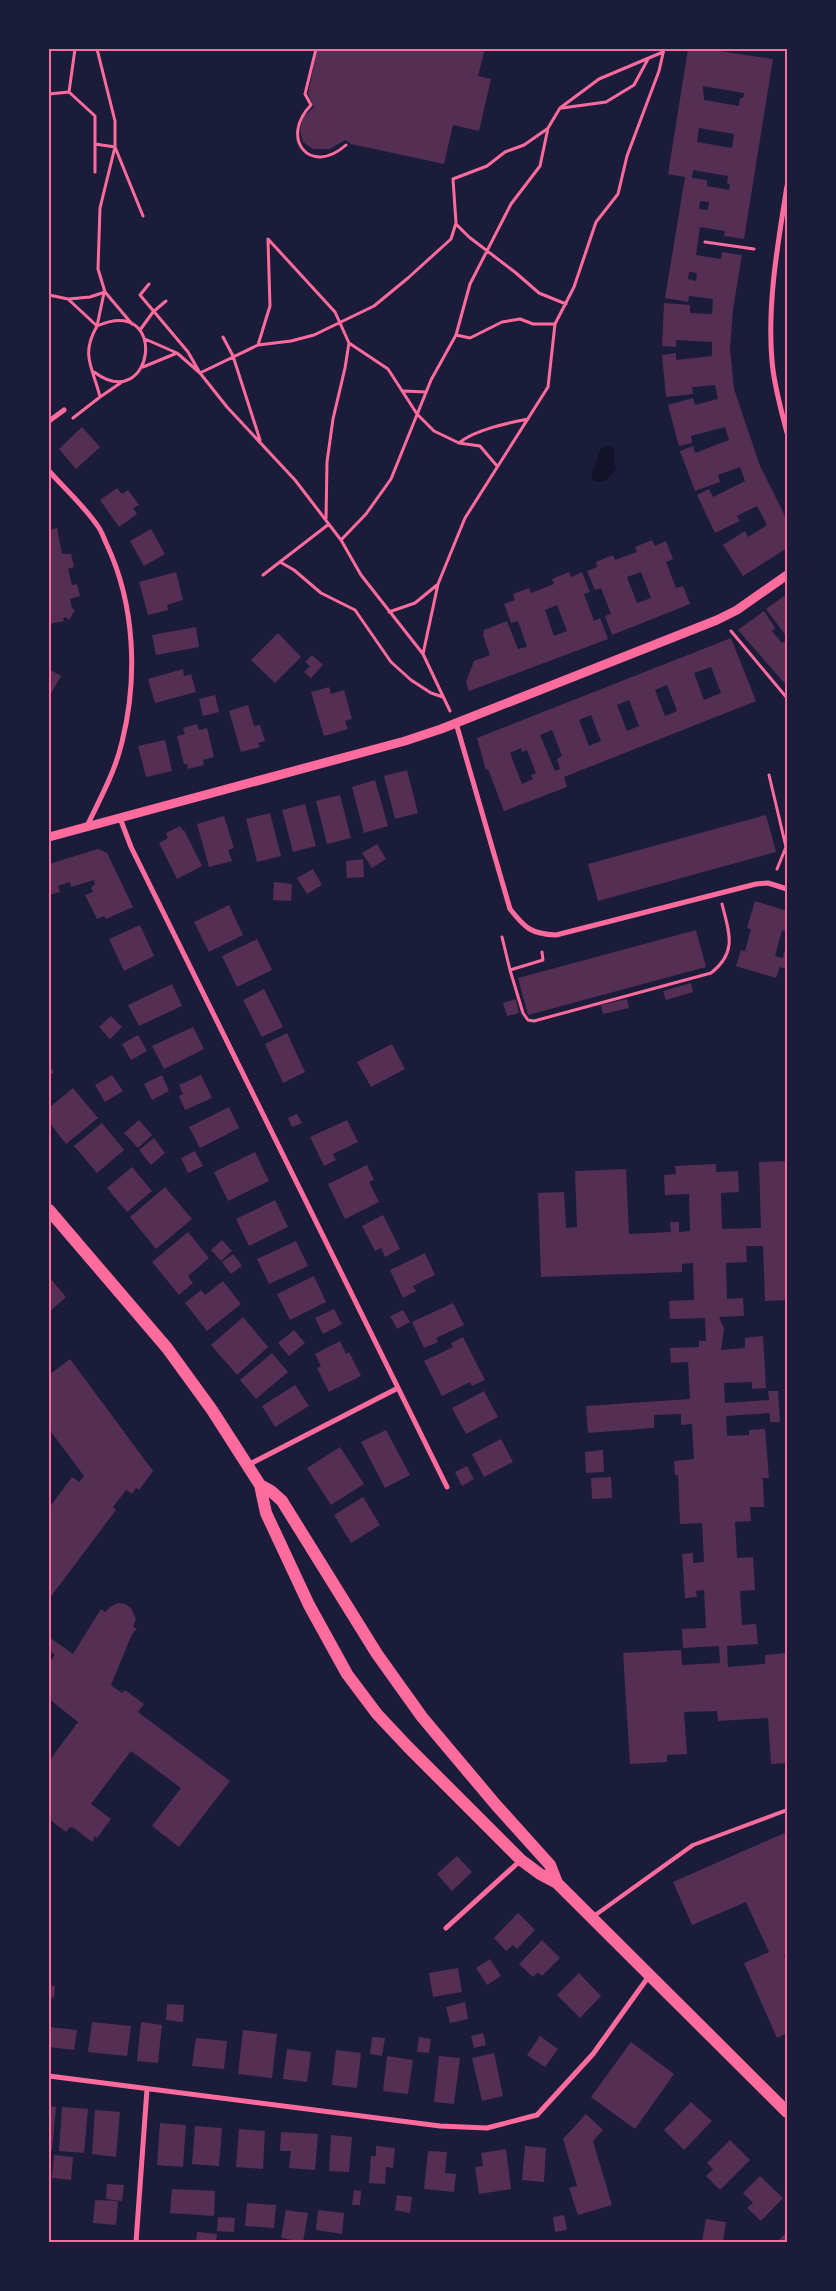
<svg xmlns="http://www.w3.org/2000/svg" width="836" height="2291" viewBox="0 0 836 2291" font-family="'Roboto Condensed',sans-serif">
<rect width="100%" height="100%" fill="#1b1b3a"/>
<path fill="#12122b" d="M610,445L615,450L614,459L616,469L604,482H596L592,479C591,472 594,470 596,463C600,453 597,448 610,445Z"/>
<path fill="#542f53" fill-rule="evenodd" d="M317,49H485L478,76L491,79L479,131L453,125L444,164L351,144L345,140L330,149H313L303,142L300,131L303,117L314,107L308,94Z
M688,49H707L773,59L744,239L724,236L725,231L700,227L696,255L721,259L722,252L742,255L733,309L730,349L734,389L760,466L787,520V548L743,576L723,545L745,531L748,537L767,525L757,506L737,516L740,521L715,533L697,495L709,489L713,497L745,481L740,467L718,475L720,482L695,491L680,451L693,446L695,453L729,440L725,427L691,436L692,443L679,446L668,405L693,398L695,405L718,399L715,385L692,387L693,394L666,397L662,355L676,353V360L712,356V342L676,340V347L662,346L664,303L690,305V313L712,314L713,299L689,296L688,302L665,298L685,177L668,174ZM703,86L744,93L743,98H740L739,106L704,100ZM699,128L734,134L732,148L697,142ZM693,170L728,176L727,183L730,184L729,190L707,186V180L692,178ZM700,201L709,202L708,210L699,209ZM689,272L697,273L696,281L688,279Z
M82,427L100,447L76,469L59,449Z
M117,488L122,494L128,490L139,505L133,508L137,514L119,527L100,500Z
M57,528L62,554H71L74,567L68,569L72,585L77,584L80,596L70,599L72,608L75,610L69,620L66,617L63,618L64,621L49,624V530Z
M151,529L165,554L144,566L130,541Z
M652,540L655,546L666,541L673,559L666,562L676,588L683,586L690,604L612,635L605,616L611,614L601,588L595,590L587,571L597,567L596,562L613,555L615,560L637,552L635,547ZM641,572L651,598L637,603L627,577Z
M176,572L183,600L167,605L168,610L148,615L139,582Z
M569,572L571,577L582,572L590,592L584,594L594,621L600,618L608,639L469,691L466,682L474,661L490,655L483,635L484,630L507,621L518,649L527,647L518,621L511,623L504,604L515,600L513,594L529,588L531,593L554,584L552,579ZM557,605L567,631L554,636L545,610Z
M787,594V637L766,609Z
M764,611L775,628L772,631L782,643L787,640V686L738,630Z
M196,627L199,647L156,655L152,635Z
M278,633L301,657L275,683L251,660Z
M731,638L756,701L564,777L567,787L504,811L488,769L486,770L477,738ZM711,667L721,693L704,700L694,673ZM667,685L677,711L665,716L655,690ZM629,700L639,726L627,731L617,705ZM591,715L601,741L589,746L579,720ZM552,730L562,756L557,759L560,769L555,771L540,735ZM521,748L522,752L527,750L536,773L531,775L533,779L522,784L510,753Z
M312,655L323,665L311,678L304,672L310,666L305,662Z
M49,669L61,676L49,697Z
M183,669L184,676L191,674L196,692L155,703L148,679Z
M329,687L331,694L344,690L352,719L345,721L348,729L324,736L311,692Z
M215,695L219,712L203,716L199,699Z
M248,705L254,726L260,725L265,741L258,743L260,747L241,752L229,711Z
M197,724L199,730L207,728L214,757L203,760L204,765L188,769L187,764H184L177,736L185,734L183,728Z
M165,740L172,771L146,777L138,746Z
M407,770L418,813L395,819L384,776Z
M375,780L388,826L364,833L352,787Z
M340,795L351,838L327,844L316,801Z
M305,804L316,846L293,852L282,810Z
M270,813L281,856L257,862L246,819Z
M766,815L776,852L598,901L588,864Z
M224,816L234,848L228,850L232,861L209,867L197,824Z
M180,826L183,831L184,830L202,866L177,879L159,843L168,838L166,833Z
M377,844L386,859L372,868L362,853Z
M98,849L107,853L133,907L106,919L104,916L97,919L85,895L93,892L91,888L95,884L94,880L71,887L70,882L58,886L60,892L49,895V864Z
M363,859L364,877L347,878L346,861Z
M313,869L322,885L307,894L297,878Z
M274,882L292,884L291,901L273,900Z
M755,901L787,911V932L782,930L775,956L783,958L784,951L787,952V969L780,967L776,978L736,966L741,950L745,951L751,929L747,928Z
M229,905L243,935L209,952L194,922Z
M140,925L154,956L124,971L109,939Z
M696,930L706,967L528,1015L518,978Z
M257,939L272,970L237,987L222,956Z
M691,983L693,992L666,1000L663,991Z
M172,984L182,1006L139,1026L128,1005Z
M264,989L283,1027L262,1037L243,1000Z
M516,999L519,1013L507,1016L503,1003Z
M627,999L629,1008L603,1014L601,1005Z
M111,1016L122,1027L110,1039L99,1027Z
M193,1027L204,1049L164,1069L152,1046Z
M287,1033L305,1072L283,1083L265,1044Z
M138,1035L147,1051L131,1060L122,1044Z
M392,1044L405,1069L371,1087L357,1062Z
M49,1065L54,1072L49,1076Z
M112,1075L123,1091L105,1102L95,1085Z
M162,1075L169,1091L152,1100L144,1084Z
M201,1075L212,1098L185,1110L179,1096L183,1094L179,1085Z
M73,1088L98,1118L66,1144L49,1122V1108Z
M229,1107L239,1128L200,1148L189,1127Z
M297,1114L302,1123L292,1127L288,1118Z
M139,1120L152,1135L138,1148L124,1133Z
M347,1120L358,1142L333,1154L336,1160L324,1166L310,1137Z
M102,1123L124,1150L97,1173L74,1146Z
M154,1138L165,1153L151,1165L139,1150Z
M195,1151L203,1166L188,1173L181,1158Z
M255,1152L269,1181L228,1201L214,1172Z
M787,1161V1300L765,1301L763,1246H746L747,1262L726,1263L727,1299L743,1298L744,1316L719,1317L724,1329L721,1350L745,1348V1338L763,1336L766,1388L752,1389V1382L724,1383L725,1403L769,1400L768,1391H778L780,1422H770V1413L726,1416L727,1436L749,1435V1430L765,1429L769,1478L756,1479H763L764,1507H750L751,1521L735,1522L737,1558L753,1557L755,1590L740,1591L742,1625L756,1624L758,1644L727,1646L728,1667L765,1664V1655L787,1653V1763L771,1764L768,1718L718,1721L717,1711L684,1712L687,1754L667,1755V1762L630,1764L623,1653L681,1650L682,1665L720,1663L719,1646L683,1648L682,1629L706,1628L704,1590L696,1591L697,1597L685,1598L682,1554L693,1553V1563L704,1562L702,1523L680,1524L678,1475H675L674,1461L694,1459L692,1424L681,1425V1414L654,1415V1428L588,1433L586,1406L690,1399L688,1362L671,1363L670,1348L699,1347V1341H706L705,1318L670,1319L669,1301L694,1300L693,1263L682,1264V1272L541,1277L538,1193L564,1192L566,1228L577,1227L575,1171L626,1169L629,1234L671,1232L670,1222H679V1232L690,1231L689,1194L665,1195L664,1175L676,1174L675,1166L716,1164V1172L738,1171L739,1192L721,1193L722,1229L761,1228L759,1162Z
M367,1165L374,1180L369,1182L379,1202L345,1219L328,1184Z
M132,1167L152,1191L127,1212L107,1188Z
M165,1187L192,1219L156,1249L130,1217Z
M275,1200L288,1227L249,1246L236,1219Z
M383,1215L400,1249L385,1257L381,1248L375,1251L362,1226Z
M188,1232L209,1258L188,1276L193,1283L179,1295L152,1262Z
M222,1240L232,1251L221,1261L211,1250Z
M296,1241L308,1266L269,1284L257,1259Z
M425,1253L435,1275L413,1286L416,1291L403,1298L390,1270Z
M233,1254L242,1266L231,1274L222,1262Z
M314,1276L326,1302L290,1320L277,1294Z
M49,1277L66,1297L49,1312Z
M223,1281L241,1304L207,1331L185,1303L201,1290L205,1295Z
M453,1303L464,1325L436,1338L438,1342L424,1348L412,1322Z
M334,1309L342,1324L323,1334L315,1318Z
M403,1310L410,1322L397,1329L390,1316Z
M243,1317L268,1347L237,1375L211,1345Z
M294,1330L305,1343L289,1356L278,1343Z
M463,1337L485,1380L472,1386L470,1382L442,1396L424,1361L453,1347L451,1343Z
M340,1341L346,1354L349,1352L361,1376L329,1392L317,1368L321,1366L315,1354Z
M272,1353L288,1372L256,1399L240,1380Z
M70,1359L153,1471L139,1490L136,1488L132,1494L126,1490L113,1507L116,1510L49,1599V1508L72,1477L79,1482L84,1476L49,1429V1375Z
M295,1385L309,1406L275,1427L262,1406Z
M484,1391L498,1417L466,1434L452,1408Z
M386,1430L410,1475L385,1488L361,1442Z
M501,1439L513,1462L484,1477L472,1454Z
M340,1447L364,1484L331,1505L307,1468Z
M603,1450L604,1472L586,1473L585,1452Z
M467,1466L474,1479L462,1486L455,1472Z
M611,1477L612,1498L592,1499L591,1478Z
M363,1497L380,1525L351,1543L334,1515Z
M118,1603L125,1604L131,1608L136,1619L133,1627L137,1629L132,1634L111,1685L122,1693L125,1690L144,1704L138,1712L230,1781L179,1847L152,1826L181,1788L131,1751L91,1804L111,1819L97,1838L95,1836L92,1842L74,1828L70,1827L66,1832L49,1819V1761L78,1722L49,1699V1663L55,1655L49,1650V1637L73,1654L101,1609L105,1612L110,1607Z
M787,1832V1954L784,1956L787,1965V2033L777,2038L744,1963L769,1952L746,1902L692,1925L673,1882Z
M457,1856L472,1872L452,1891L437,1874Z
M518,1913L535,1930L517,1949L513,1945L506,1951L494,1938Z
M542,1940L560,1958L542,1976L538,1972L533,1977L519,1964Z
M490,1959L501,1976L487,1985L476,1968Z
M458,1968L462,1992L433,1997L429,1973Z
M579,1973L601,1996L580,2018L557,1995Z
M49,1986H55L54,1998L49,1997Z
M465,2002L468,2019L450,2023L446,2007Z
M167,2004L184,2005L183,2022L166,2020Z
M92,2022L131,2026L127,2056L88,2052Z
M141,2022L162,2025L158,2063L137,2061Z
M49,2027L77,2030L74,2050L49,2047Z
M243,2030L277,2034L272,2078L238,2074Z
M483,2033L486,2045L474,2048L471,2036Z
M540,2036L558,2049L545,2067L527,2055Z
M372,2037L385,2038L382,2056L370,2054Z
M419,2037L431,2039L429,2053L417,2052Z
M196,2038L227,2041L224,2069L192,2066Z
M631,2042L674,2074L635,2129L591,2097Z
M287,2049L311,2052L307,2082L283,2079Z
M336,2050L361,2053L357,2088L332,2085Z
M494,2053L503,2096L482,2101L472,2058Z
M387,2056L413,2060L408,2094L383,2091Z
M439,2056L460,2058L454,2104L434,2102Z
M691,2102L712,2121L684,2150L664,2130Z
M49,2106L56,2107L52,2150H49Z
M62,2107L88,2109L84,2153L59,2151Z
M95,2110L120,2112L116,2157L92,2154Z
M586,2114L603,2130L593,2141L612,2205L578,2215L569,2188L577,2186L563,2139Z
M160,2123L186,2125L183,2167L157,2165Z
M195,2126L222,2128L219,2166L192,2164Z
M239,2129L265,2131L263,2169L236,2167Z
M281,2132L318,2134L315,2170L289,2168L291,2151H280Z
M331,2135L352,2137L349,2172L329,2171Z
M730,2140L750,2160L720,2190L706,2176L713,2169L707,2163Z
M376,2146L395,2148L393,2168L386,2167L385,2184L369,2183L371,2156H376Z
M525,2146L546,2148L544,2182L522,2180Z
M506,2149L511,2189L479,2194L475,2167L483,2166L481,2153Z
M428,2151L447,2152L445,2173L456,2174L454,2192L424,2189Z
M54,2155L73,2157L71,2180L52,2178Z
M760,2176L783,2198L761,2221L747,2208L753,2203L743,2193Z
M107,2184L124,2185L122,2201L106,2199Z
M172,2189L215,2191L214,2216L170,2213Z
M354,2190L361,2191L360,2205H352Z
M397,2195L412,2197L410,2213L395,2210Z
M95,2200L118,2201L116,2225L93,2223Z
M247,2203L276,2205L274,2228L245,2226Z
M286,2210L308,2213L303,2242L281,2238Z
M318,2210L344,2213L342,2234L316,2230Z
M564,2215L567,2230L555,2232L553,2217Z
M218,2217L235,2218L234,2232L217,2231Z
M706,2219L726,2222L723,2242H702Z
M197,2232L217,2234L216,2242H196Z
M787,2232V2242H781L779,2240Z"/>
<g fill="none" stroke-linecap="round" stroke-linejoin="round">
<path stroke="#ff6b9d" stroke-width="3" d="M97,49L115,121V147L100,208L98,269L105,292L132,324
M316,49L305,94L311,105C279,138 310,177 346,145
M69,92L75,49
M49,94L69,92L95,116V172
M562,108L606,102L634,85L648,59
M95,144L115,147L143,216
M456,224L469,237L516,273L539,293L566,304
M268,239L335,312L349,343L345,368L333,419L327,462L326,519
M705,242L754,249
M149,284L140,295L188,352L200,373L258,345L291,341L314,335L374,306L408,278L451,239L456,223L453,179L487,166L505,152L524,145L547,129
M49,295L68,299L97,326
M69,299L90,297L105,292
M97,326L104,293
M140,330L153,312L166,301
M456,335L470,338L502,322L520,319L533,324H555
M223,337L233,356L260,440
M145,339L177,353L200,373L227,407L295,480L341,540L361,575L423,654L450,711
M349,343L388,369L417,414L434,431L459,443L480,446L497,466
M258,345L270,306L268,240
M143,367L177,353
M404,391L426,392
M100,397L122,382
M73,418L100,397C93,367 80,356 97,326C170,294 154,416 94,372
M459,443C474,430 508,423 528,419
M341,540L366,514L391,479L431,380L456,335L470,284L511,204L540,166L548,128L560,108L599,79L663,52
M280,562L294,570L321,593L355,610L391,662L411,680L431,693L443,697
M263,575L329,524
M389,612L415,603L437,585
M731,631L787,698
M423,654L438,584L465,518L548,387L555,324L574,287L596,222L618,194L627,156L659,71L664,49
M769,775L786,847L777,869
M502,937L510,970
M542,952L543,960L510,970L523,1013L528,1020L534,1021L711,973C738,952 729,932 722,904"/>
<path stroke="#ff6b9d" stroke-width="4" d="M594,1916L693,1845L787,1810"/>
<path stroke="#ff6b9d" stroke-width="5" d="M787,186C778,243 767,303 772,361C774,386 781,409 787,433
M49,421L64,410
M49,471C65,489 84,506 97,525C102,531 104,539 107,545C135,605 138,678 122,742C115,772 100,799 87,826
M456,723L510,909C525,928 531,934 556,935L756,884L768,883L787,889
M120,818L131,847L447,1487
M248,1465L398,1388
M446,1928L521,1860
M49,2076L440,2126L487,2128L537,2115L593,2054L649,1976
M136,2242L147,2089"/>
<path stroke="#ff6b9d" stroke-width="9" d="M49,837L405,741L441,729L717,620L737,610L787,575"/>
<path stroke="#ff6b9d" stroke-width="12" d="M49,1210L167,1348L212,1410L260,1485L271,1491L282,1501L377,1654L422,1717L496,1805L550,1865L557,1883
M260,1485L266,1513L309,1605L347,1674L377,1714L408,1747L521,1860L540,1874L557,1883L787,2112"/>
<path stroke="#a44b75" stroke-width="1" d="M787,299L786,317L787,358"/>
</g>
<rect width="836" height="2291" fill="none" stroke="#1b1b3a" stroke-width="100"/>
<rect x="50" y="50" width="736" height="2191" fill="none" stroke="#ff6b9d" stroke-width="2"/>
</svg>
